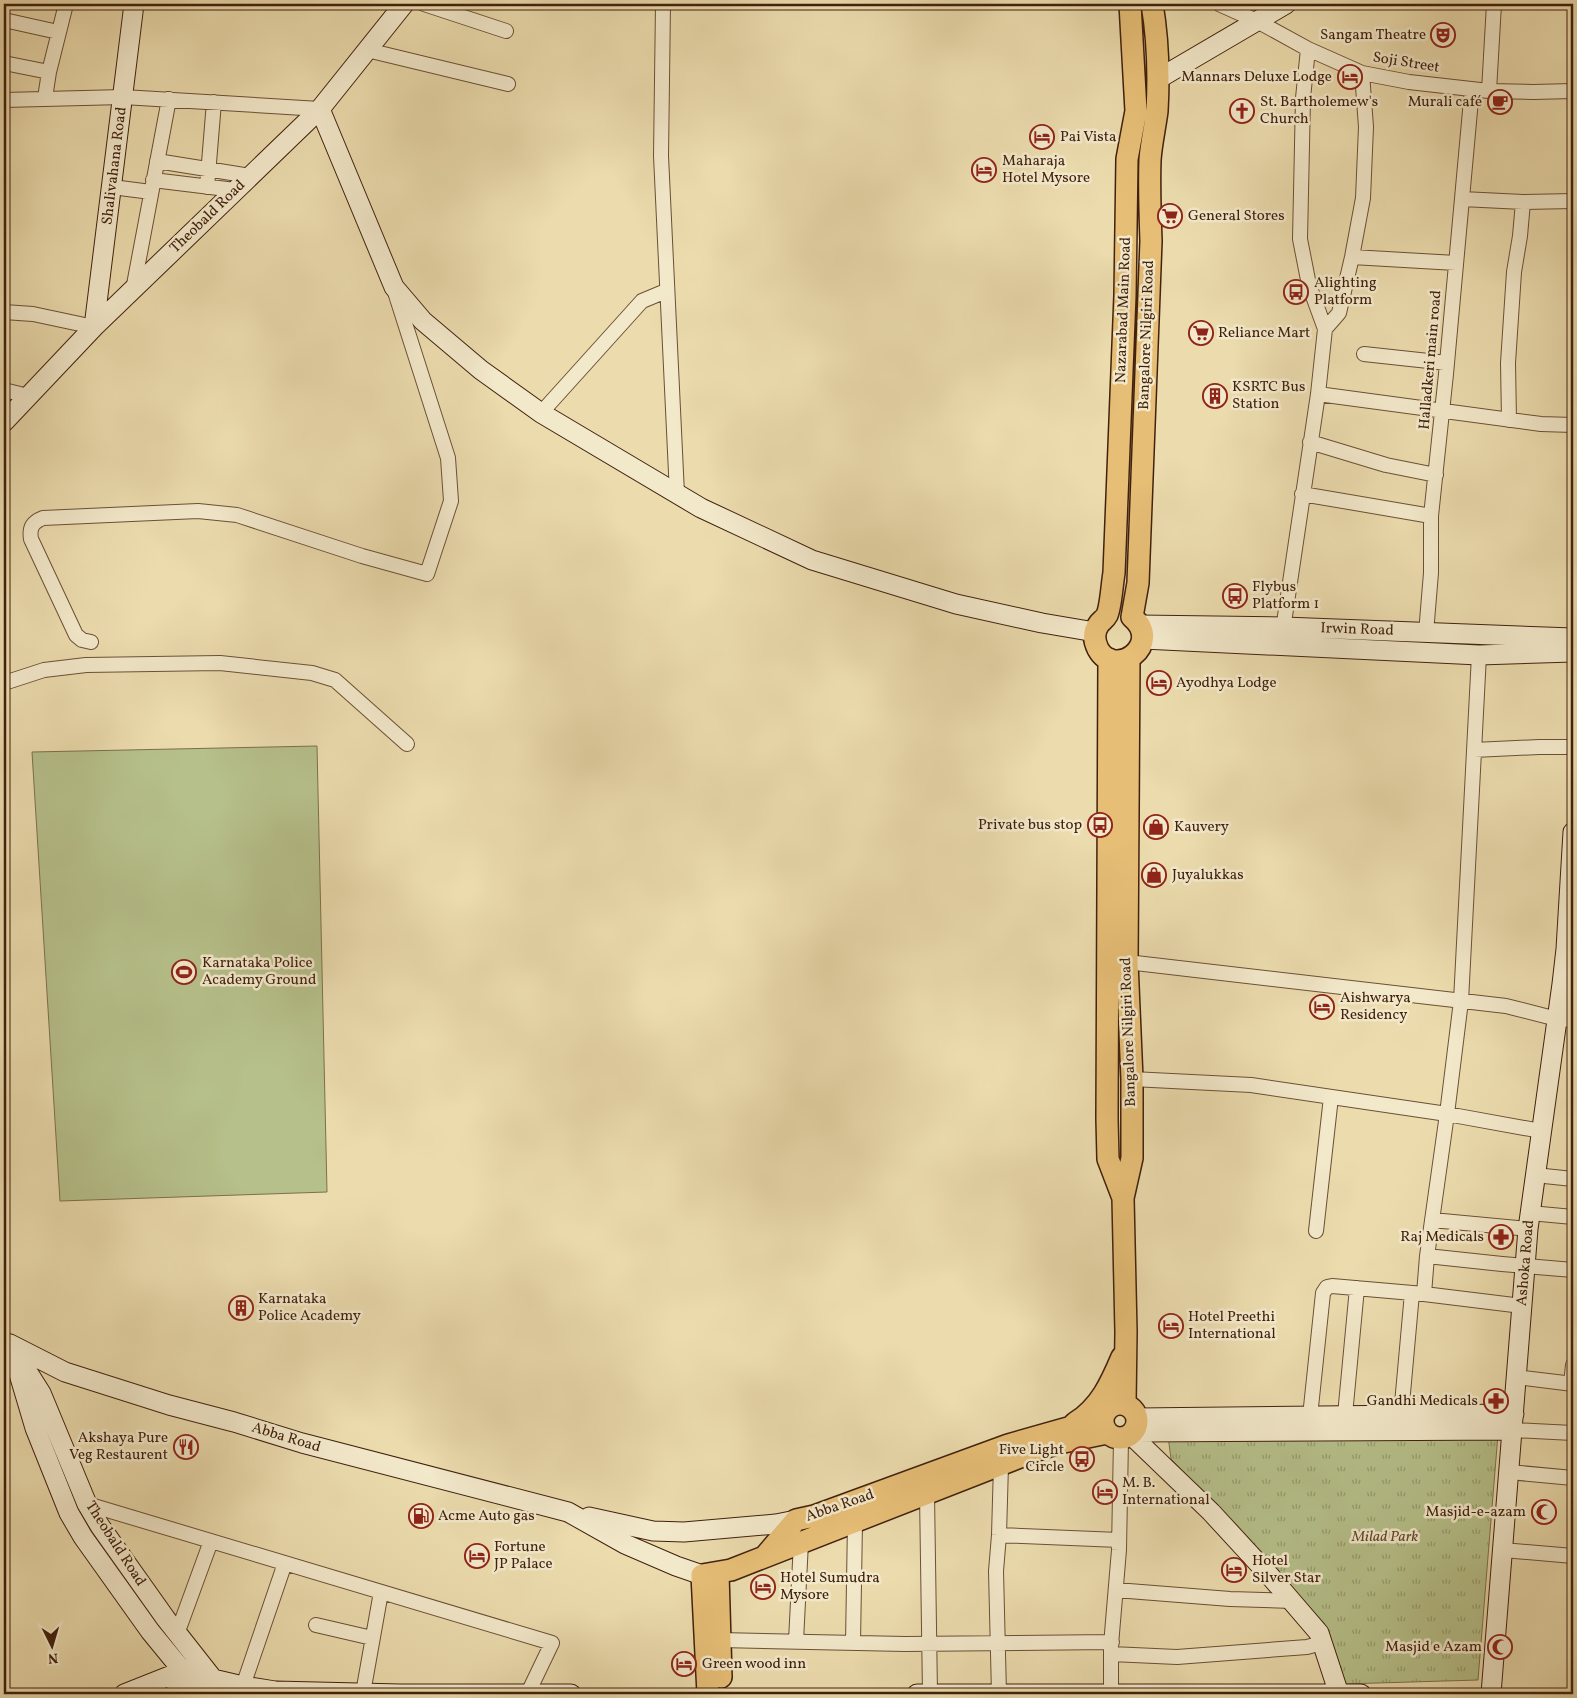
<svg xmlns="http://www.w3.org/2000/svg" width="1577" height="1698" viewBox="0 0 1577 1698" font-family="Vollkorn,serif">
<defs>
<pattern id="grass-tufts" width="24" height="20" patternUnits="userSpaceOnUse" patternTransform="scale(1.25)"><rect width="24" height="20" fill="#b6c08a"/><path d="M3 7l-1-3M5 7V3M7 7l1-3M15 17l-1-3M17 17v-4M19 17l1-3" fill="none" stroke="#969c6f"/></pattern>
</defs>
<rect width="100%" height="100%" fill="#ebdbad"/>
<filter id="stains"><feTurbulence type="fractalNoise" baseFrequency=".004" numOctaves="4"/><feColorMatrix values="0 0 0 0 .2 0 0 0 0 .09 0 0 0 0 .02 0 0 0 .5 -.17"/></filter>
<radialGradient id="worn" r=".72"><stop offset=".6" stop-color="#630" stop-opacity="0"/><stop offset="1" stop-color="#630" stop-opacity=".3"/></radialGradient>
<path fill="url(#grass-tufts)" stroke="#7c704c" d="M1498,1434L1478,1680L1344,1684L1324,1623L1171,1459L1168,1436Z"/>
<path fill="#b6c08a" stroke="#7c704c" d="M317,746L327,1192L60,1201L32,752Z"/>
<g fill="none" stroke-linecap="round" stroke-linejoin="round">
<defs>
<path id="street" d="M424,4L506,31
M663,4L661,156L677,494
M1219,4L1257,21L1308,49L1362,73L1409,82L1489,91L1533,92L1573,91
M4,20L58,32
M367,50L508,84
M4,63L49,72
M1489,91L1494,4
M45,98L49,72L66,4
M4,100L123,97L320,109
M157,161L250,176
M153,180L235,190
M112,187L151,192
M207,187L214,102
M1462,199L1523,202L1573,201
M1352,257L1456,263
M133,290L169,99
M4,312L33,314L94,327
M1325,329L1339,313L1352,257L1363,198L1366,127L1362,73
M1364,354L1447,363
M4,390L28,396
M1318,394L1541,424L1573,425
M541,413L642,301L666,291
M1509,420L1508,363L1514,272L1520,236L1523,202
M1310,442L1386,465L1436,475
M1302,494L1431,516
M1426,633L1431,573V516L1446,374L1472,89
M1282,636L1318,394L1325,329L1309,285L1300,239L1303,98L1308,49
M91,642L82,640L76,635L31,539C29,527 33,522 43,518L198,511L237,515L362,556L427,574L451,501L448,458L395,292
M4,683L44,670L86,665L220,663L312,673L335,680L407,744
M1474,750L1539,747H1573
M1127,962L1506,1006L1557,1019L1573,1020
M1132,1079L1251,1085L1447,1114L1541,1131
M1535,1175L1573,1179
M1530,1213L1573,1217
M1432,1220L1528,1229
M1316,1231L1331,1097
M1427,1256L1502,1264L1573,1270
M1424,1294L1427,1256L1447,1114L1461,1001L1479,655
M1516,1377L1573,1384
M1571,1384L1573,1365
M1345,1415L1357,1288
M1401,1415L1412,1293
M1309,1426L1323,1293L1327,1287L1332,1286L1424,1294L1522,1306
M1512,1430L1573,1433
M1509,1472L1573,1478
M927,1494L930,1694
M87,1504L552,1643L528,1693
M999,1535L1119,1540
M1503,1550L1573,1556
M1116,1590L1230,1599L1292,1601
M316,1625L372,1638
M177,1634L211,1541
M720,1640L905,1644L1112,1642
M796,1641L801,1542
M853,1643L855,1522
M1111,1654L1177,1657L1307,1647L1322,1643
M243,1686L285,1563
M363,1693L381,1592
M999,1694L996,1571L999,1535L1001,1465
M1111,1694V1645L1119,1550L1121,1439"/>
<path id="secondary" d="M1158,79L1286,4
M320,109L394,287L423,321L481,370L541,413L701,508L812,560L956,604L1042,623L1095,632
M94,327L134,4
M4,422L94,327L320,109L404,4
M1140,625L1284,627L1573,638
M1143,639L1479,655L1573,652
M10,1344L65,1372L169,1405L234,1422L302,1443L568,1512L625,1544L676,1566L702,1575
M10,1344L41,1393L87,1504L100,1526L166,1619L225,1694
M16,1364L35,1428L69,1513L83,1537L150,1631L182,1670L193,1688
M1137,1418L1514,1414
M1134,1432L1512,1430
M1131,1435L1211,1512L1270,1576L1319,1633L1339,1694
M589,1517L653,1531L684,1532L776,1524L796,1520
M124,1694L192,1667
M174,1694L213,1679L243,1686L275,1691L400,1694H571
M917,1694H1361
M1491,1694L1528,1229L1562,984L1566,949L1573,832"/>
<path id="primary" d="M1130,4L1136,111L1127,159L1125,295L1114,573C1112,584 1111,606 1107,615C1105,619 1101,621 1099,624C1093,632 1094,641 1098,649C1115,680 1164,644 1132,617L1138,583L1151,241C1150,214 1149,187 1150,160C1151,144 1155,127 1157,111C1159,76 1158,39 1152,4
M1109,659L1107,1119L1108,1159L1123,1198
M1103 1421a17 17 0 1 1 34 0a17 17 0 1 1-34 0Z
M1125,1404L1126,1332L1123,1198L1132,1158V1079L1127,962L1129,659
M1075,1423C1100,1408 1111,1383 1122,1357
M766,1555L796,1520L814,1516L1008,1445L1103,1418
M718,1573L721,1677
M708,1694L702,1575L731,1570L1043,1448L1059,1443L1107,1433"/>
</defs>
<use href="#street" stroke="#6c5036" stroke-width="16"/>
<use href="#secondary" stroke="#41210e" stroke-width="21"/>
<use href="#primary" stroke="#41210e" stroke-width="24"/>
<use href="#street" stroke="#f2e8ca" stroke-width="14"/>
<use href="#secondary" stroke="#f2e8ca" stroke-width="19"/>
<use href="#primary" stroke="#e6be76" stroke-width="21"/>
</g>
<defs>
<symbol id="theatre-ring" viewBox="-11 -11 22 22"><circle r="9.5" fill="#f2e8ca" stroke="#8f2418" stroke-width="1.5"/><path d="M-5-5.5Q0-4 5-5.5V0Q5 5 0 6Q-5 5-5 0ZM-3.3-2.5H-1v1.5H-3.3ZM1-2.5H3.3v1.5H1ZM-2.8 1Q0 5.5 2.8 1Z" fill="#8f2418"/></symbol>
<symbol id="hotel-ring" viewBox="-11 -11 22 22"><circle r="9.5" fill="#f2e8ca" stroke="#8f2418" stroke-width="1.5"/><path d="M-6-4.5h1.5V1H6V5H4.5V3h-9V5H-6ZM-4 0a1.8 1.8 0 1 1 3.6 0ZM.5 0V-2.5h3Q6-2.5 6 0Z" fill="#8f2418"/></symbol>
<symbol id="cafe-ring" viewBox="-11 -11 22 22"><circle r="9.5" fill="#f2e8ca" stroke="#8f2418" stroke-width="1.5"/><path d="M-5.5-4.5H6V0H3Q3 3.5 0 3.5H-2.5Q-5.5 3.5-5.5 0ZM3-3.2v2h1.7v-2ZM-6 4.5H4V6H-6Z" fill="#8f2418"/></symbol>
<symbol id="church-ring" viewBox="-11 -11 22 22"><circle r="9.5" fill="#f2e8ca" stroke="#8f2418" stroke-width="1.5"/><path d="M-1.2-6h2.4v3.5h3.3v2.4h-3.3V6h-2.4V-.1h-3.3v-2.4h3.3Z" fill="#8f2418"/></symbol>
<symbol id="supermarket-ring" viewBox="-11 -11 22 22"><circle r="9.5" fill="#f2e8ca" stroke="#8f2418" stroke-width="1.5"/><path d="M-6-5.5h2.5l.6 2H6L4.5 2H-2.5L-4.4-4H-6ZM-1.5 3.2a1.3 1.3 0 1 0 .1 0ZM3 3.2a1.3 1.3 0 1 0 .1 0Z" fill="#8f2418"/></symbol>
<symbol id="bus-ring" viewBox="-11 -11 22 22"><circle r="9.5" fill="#f2e8ca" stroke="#8f2418" stroke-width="1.5"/><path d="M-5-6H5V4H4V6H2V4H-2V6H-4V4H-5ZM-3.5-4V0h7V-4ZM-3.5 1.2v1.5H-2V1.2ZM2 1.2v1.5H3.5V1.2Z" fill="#8f2418"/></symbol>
<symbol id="building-ring" viewBox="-11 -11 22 22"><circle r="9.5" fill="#f2e8ca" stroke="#8f2418" stroke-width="1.5"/><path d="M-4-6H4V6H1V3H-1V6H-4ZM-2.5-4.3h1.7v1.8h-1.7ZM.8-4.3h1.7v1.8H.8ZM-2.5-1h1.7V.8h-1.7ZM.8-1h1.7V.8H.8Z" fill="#8f2418"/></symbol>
<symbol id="shop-ring" viewBox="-11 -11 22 22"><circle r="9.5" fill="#f2e8ca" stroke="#8f2418" stroke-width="1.5"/><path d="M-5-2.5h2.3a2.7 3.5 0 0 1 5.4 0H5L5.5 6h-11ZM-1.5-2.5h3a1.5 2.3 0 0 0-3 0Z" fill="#8f2418"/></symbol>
<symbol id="stadium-ring" viewBox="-11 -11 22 22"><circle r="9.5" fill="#f2e8ca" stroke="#8f2418" stroke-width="1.5"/><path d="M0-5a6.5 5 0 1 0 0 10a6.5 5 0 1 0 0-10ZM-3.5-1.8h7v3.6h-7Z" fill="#8f2418"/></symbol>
<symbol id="pharmacy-ring" viewBox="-11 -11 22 22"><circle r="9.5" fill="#f2e8ca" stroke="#8f2418" stroke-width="1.5"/><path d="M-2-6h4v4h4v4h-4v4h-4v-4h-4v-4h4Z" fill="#8f2418"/></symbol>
<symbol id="restaurant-ring" viewBox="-11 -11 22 22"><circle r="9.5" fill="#f2e8ca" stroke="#8f2418" stroke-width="1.5"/><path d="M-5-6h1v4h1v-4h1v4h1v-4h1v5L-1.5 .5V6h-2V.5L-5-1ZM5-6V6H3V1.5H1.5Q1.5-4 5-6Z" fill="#8f2418"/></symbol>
<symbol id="mosque-ring" viewBox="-11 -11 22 22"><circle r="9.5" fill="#f2e8ca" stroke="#8f2418" stroke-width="1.5"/><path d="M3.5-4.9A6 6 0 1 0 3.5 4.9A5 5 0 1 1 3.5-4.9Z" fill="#8f2418"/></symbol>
<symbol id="fuel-ring" viewBox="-11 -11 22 22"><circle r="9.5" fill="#f2e8ca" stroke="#8f2418" stroke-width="1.5"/><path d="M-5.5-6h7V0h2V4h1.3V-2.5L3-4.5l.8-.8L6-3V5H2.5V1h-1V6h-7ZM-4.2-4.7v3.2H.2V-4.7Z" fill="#8f2418"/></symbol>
</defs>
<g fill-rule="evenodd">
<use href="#theatre-ring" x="1429" y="21" width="28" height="28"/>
<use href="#hotel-ring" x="1336" y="63" width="28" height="28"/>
<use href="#cafe-ring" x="1486" y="88" width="28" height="28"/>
<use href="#church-ring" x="1228" y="97" width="28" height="28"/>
<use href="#hotel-ring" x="1028" y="123" width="28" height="28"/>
<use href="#hotel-ring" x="970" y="156" width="28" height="28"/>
<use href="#supermarket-ring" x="1156" y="202" width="28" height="28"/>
<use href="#bus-ring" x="1282" y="278" width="28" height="28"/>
<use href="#supermarket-ring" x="1187" y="319" width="28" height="28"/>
<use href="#building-ring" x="1201" y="382" width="28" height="28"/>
<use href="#bus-ring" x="1221" y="582" width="28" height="28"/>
<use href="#hotel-ring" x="1145" y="669" width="28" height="28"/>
<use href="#bus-ring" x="1086" y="811" width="28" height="28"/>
<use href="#shop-ring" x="1142" y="813" width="28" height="28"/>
<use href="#shop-ring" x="1140" y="861" width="28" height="28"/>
<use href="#stadium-ring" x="170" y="958" width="28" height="28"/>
<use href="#hotel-ring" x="1308" y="993" width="28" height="28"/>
<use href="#pharmacy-ring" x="1487" y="1223" width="28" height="28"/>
<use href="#building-ring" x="227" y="1294" width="28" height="28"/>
<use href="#hotel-ring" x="1157" y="1312" width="28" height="28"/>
<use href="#pharmacy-ring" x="1482" y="1387" width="28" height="28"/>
<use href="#restaurant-ring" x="172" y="1433" width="28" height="28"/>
<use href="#bus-ring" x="1068" y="1445" width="28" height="28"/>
<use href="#hotel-ring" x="1091" y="1478" width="28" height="28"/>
<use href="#mosque-ring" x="1530" y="1498" width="28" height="28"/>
<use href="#fuel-ring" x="407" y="1502" width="28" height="28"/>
<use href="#hotel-ring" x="463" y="1542" width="28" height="28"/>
<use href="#hotel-ring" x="1220" y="1556" width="28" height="28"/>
<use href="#hotel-ring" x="749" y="1573" width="28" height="28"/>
<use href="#mosque-ring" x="1486" y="1633" width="28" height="28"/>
<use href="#hotel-ring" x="670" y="1650" width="28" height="28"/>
</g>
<g text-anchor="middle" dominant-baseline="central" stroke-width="5" stroke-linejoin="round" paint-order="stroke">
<g font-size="15" fill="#41210e" stroke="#f2e8ca" text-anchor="start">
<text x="1426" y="35" text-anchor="end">Sangam Theatre</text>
<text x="1332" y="77" text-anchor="end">Mannars Deluxe Lodge</text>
<text x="1260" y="102">St. Bartholemew's<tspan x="1260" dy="17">Church</tspan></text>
<text x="1482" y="102" text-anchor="end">Murali café</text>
<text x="1060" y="137">Pai Vista</text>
<text x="1002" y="161">Maharaja<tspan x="1002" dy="17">Hotel Mysore</tspan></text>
<text x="1188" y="216">General Stores</text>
<text x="1314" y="283">Alighting<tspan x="1314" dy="17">Platform</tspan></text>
<text x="1218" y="333">Reliance Mart</text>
<text x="1232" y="387">KSRTC Bus<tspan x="1232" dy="17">Station</tspan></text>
<text x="1252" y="587">Flybus<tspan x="1252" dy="17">Platform 1</tspan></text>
<text x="1176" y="683">Ayodhya Lodge</text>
<text x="1082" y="825" text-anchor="end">Private bus stop</text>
<text x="1174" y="827">Kauvery</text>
<text x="1172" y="875">Juyalukkas</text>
<text x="202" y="963">Karnataka Police<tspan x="202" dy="17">Academy Ground</tspan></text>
<text x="1340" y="998">Aishwarya<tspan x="1340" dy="17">Residency</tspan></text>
<text x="1484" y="1237" text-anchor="end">Raj Medicals</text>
<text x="258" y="1299">Karnataka<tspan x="258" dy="17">Police Academy</tspan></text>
<text x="1188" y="1317">Hotel Preethi<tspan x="1188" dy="17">International</tspan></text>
<text x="1478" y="1401" text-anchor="end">Gandhi Medicals</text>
<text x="168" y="1438" text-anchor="end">Akshaya Pure<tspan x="168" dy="17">Veg Restaurent</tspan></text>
<text x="1064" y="1450" text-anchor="end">Five Light<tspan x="1064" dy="17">Circle</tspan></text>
<text x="1122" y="1483">M. B.<tspan x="1122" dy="17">International</tspan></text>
<text x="1526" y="1512" text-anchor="end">Masjid-e-azam</text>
<text x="438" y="1516">Acme Auto gas</text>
<text x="494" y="1547">Fortune<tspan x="494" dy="17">JP Palace</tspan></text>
<text x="1252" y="1561">Hotel<tspan x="1252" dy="17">Silver Star</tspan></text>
<text x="780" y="1578">Hotel Sumudra<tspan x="780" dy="17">Mysore</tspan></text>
<text x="1482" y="1647" text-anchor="end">Masjid e Azam</text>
<text x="702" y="1664">Green wood inn</text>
</g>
<g font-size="15" fill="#41210e" stroke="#f2e8ca">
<text transform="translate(1406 63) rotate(9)">Soji Street</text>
<text transform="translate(115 166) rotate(-83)">Shalivahana Road</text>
<text transform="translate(208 217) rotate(-44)">Theobald Road</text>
<text transform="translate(1124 310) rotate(-88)">Nazarabad Main Road</text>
<text transform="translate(1147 335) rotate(-88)">Bangalore Nilgiri Road</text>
<text transform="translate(1431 360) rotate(-85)">Halladkeri main road</text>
<text transform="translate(1357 630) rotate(2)">Irwin Road</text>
<text transform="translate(1129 1032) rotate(-92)">Bangalore Nilgiri Road</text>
<text transform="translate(1526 1263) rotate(-85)">Ashoka Road</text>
<text transform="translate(286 1438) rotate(17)">Abba Road</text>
<text transform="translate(840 1506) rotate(-19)">Abba Road</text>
<text transform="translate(115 1544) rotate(57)">Theobald Road</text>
</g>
<g font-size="15" font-style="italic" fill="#5e492d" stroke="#f2e8ca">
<text x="1385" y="1537">Milad Park</text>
</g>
</g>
<rect width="1577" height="1698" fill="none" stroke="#ebdbad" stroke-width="20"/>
<rect x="5" y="5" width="1567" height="1688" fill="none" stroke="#41210e" stroke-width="2.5"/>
<rect x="10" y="10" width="1557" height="1678" fill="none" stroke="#41210e"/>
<g transform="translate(52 1646) rotate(175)" stroke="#f2e8ca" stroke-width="4" paint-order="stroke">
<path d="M0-4L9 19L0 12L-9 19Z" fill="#41210e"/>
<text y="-8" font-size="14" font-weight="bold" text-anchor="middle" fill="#41210e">N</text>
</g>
<rect width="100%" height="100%" filter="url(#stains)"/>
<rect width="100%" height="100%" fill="url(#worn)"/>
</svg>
